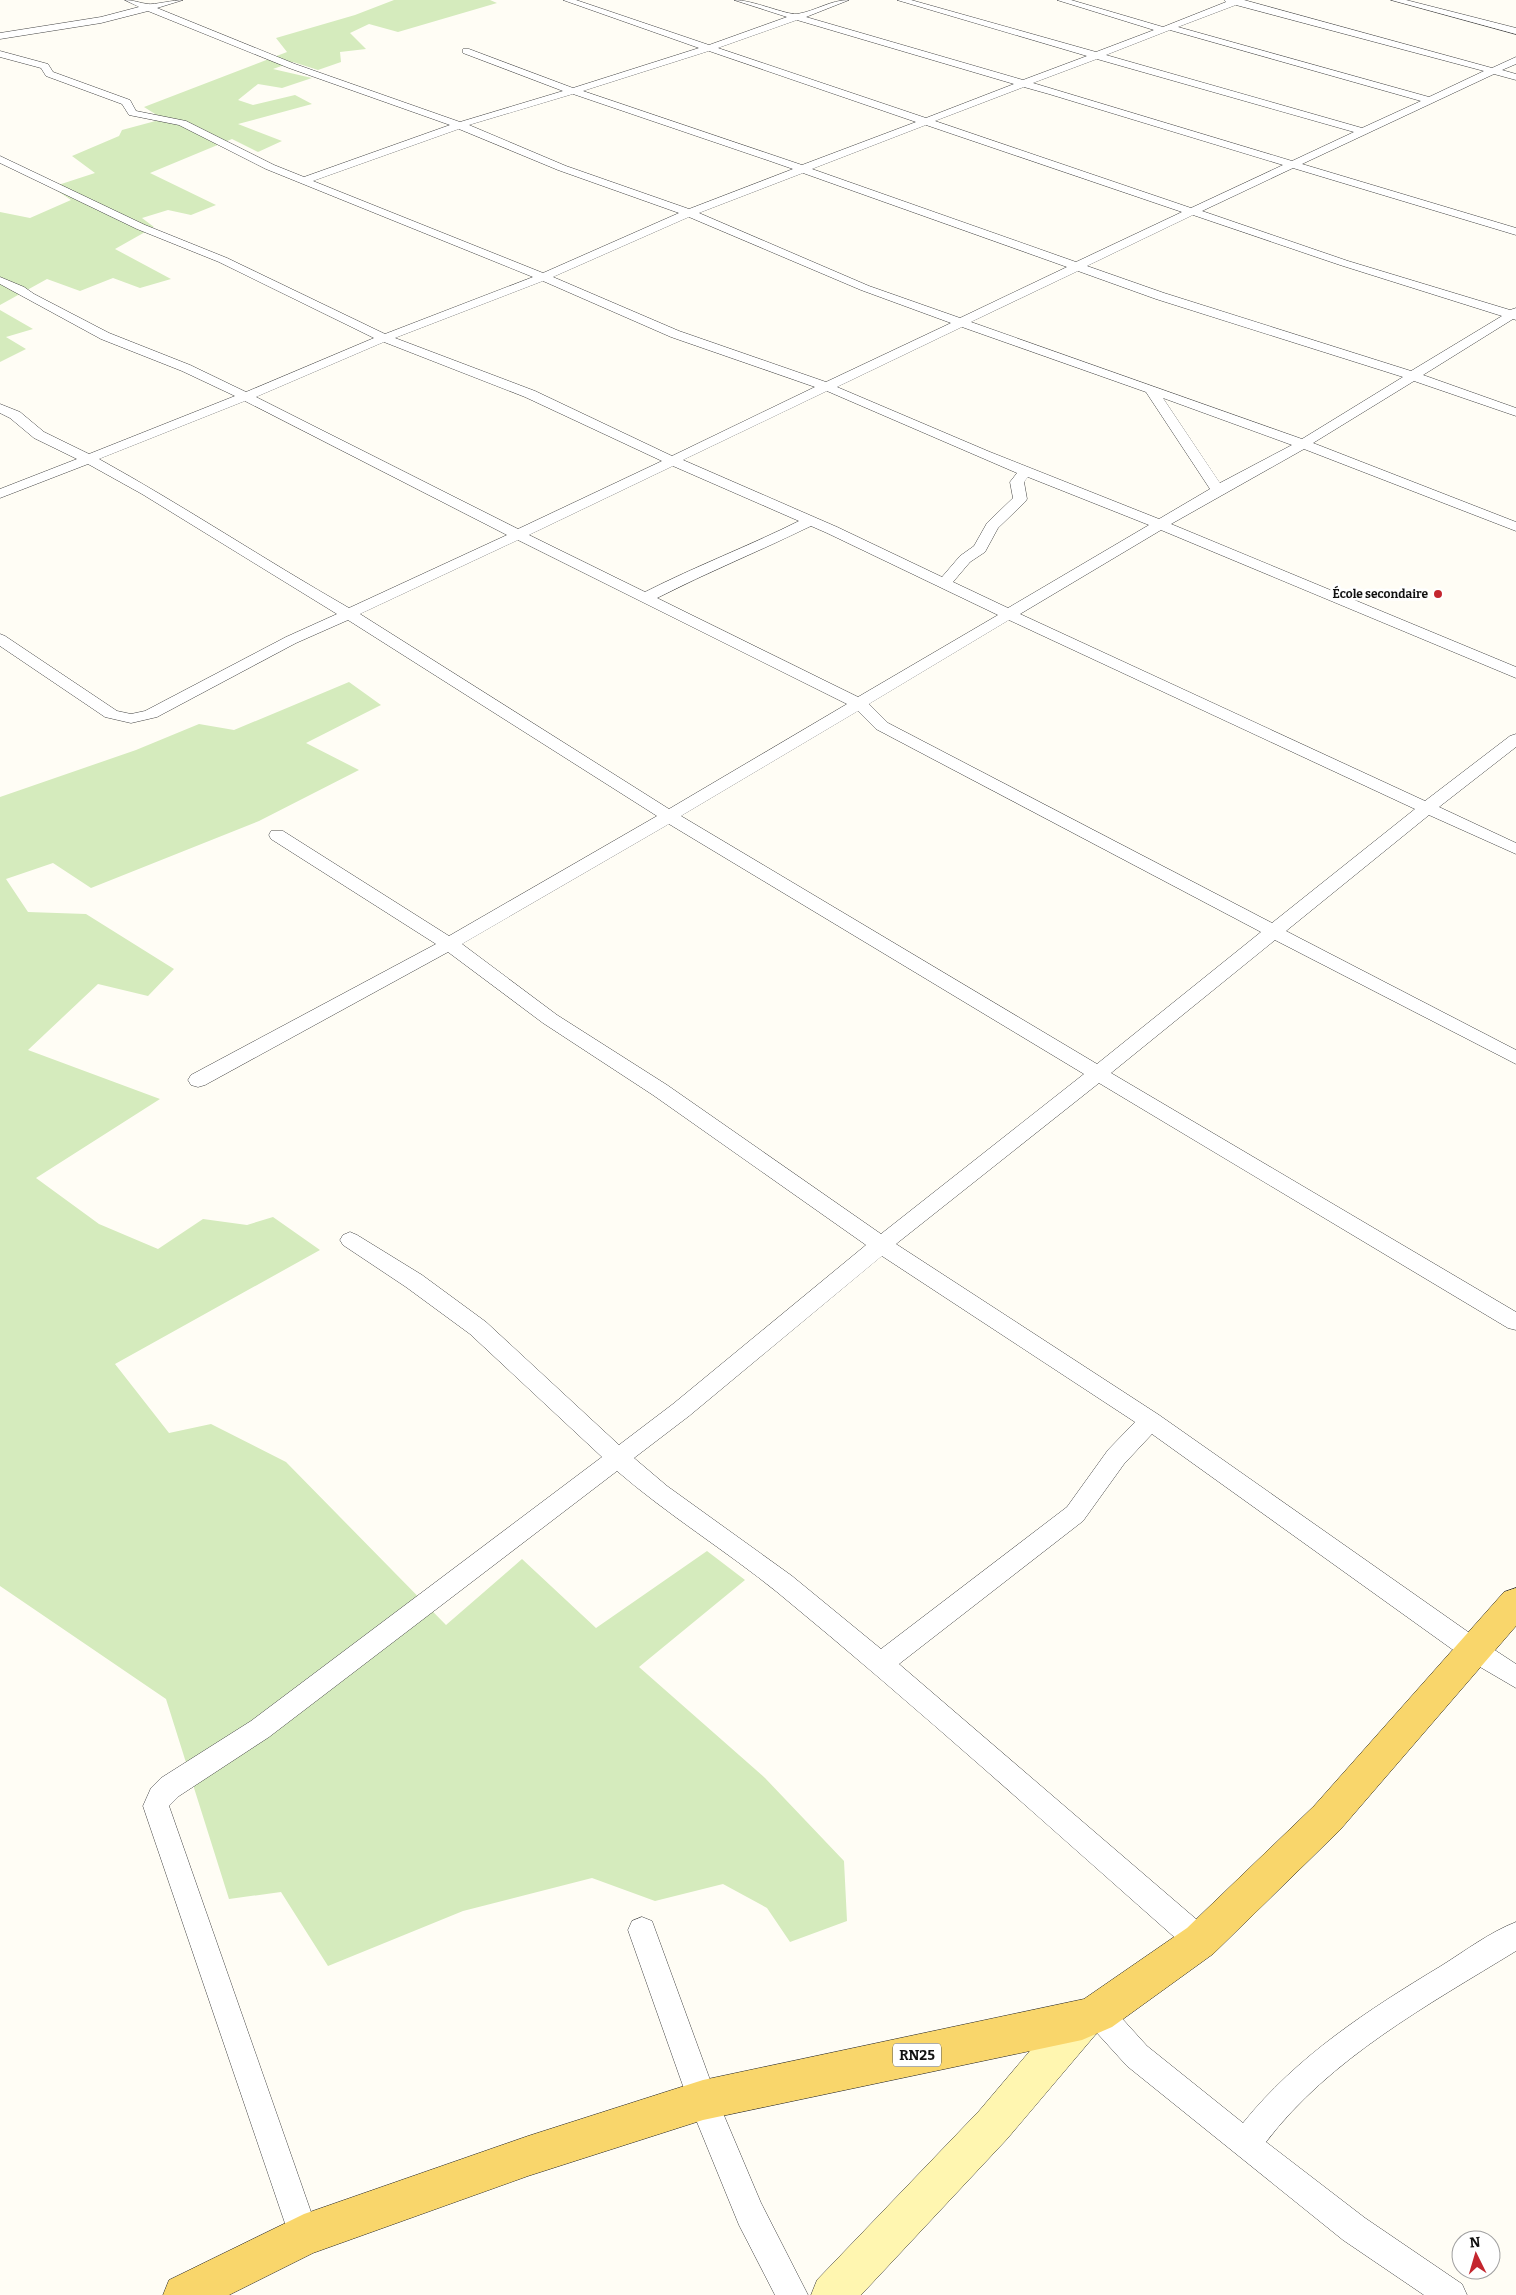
<svg xmlns="http://www.w3.org/2000/svg" width="1516" height="2295" viewBox="0 0 1516 2295" font-family="Bitter,serif">
<rect width="100%" height="100%" fill="#fffdf5"/>
<path fill="#d5ebbd" d="M394,0H490L497,3L398,32L369,24L350,33L366,49L340,52L341,62L318,70L293,62L273,69L312,78L282,88L258,84L238,100L253,105L295,95L312,104L238,124L282,141L258,152L232,139L150,173L216,205L191,215L168,210L142,218L154,227L115,249L171,279L140,288L113,278L80,291L47,279L0,305V212L30,218L71,200L52,187L95,173L72,156L119,136L122,130L163,119L144,107L287,52L276,38L355,15Z
M0,310L33,329L6,337L26,349L0,362Z
M349,682L381,705L306,743L359,770L259,821L91,888L53,863L6,879L28,912L86,914L174,969L148,996L98,984L28,1050L160,1099L36,1178L99,1224L158,1249L203,1219L247,1225L273,1217L320,1250L115,1364L169,1433L211,1424L286,1462L446,1625L522,1559L596,1628L707,1551L745,1580L639,1667L765,1778L844,1861L847,1921L790,1942L767,1908L723,1884L655,1901L592,1878L463,1911L328,1966L281,1892L229,1899L166,1699L0,1586V797L136,750L199,724L234,730Z"/>
<g fill="none" stroke-linecap="round" stroke-linejoin="round">
<defs>
<path id="street" d="M125,0C134,0 139,3 148,4C153,5 174,0 183,0L157,8L295,64L460,122L563,91L463,53V49H469L573,88L699,48L563,0H576L709,45L787,17L734,0C753,0 786,15 797,14C816,11 830,0 849,0L806,17L1023,80L1087,56L897,0H911L1096,52L1154,30L1057,0H1071L1163,27L1226,2L1224,0H1244L1492,68L1516,57V64L1502,70L1516,74V80L1494,74L1302,164L1516,228V235L1293,168L1202,211L1348,261L1510,310L1516,308V320L1513,319L1423,375L1516,408V416L1414,381L1313,443L1516,522V531L1304,449L1171,524L1516,667V678L1161,530L1020,614L1425,801L1510,736L1516,734V747L1439,807L1516,843V854L1429,815L1286,931L1516,1050V1064L1275,940L1111,1073L1516,1312V1330L1508,1328L1099,1083L896,1244L1159,1415L1481,1641L1516,1664V1688L1463,1657L1152,1434L1124,1464L1083,1521L899,1664L1210,1931L1214,1941L1210,1951L1200,1954L1190,1951C1053,1830 918,1708 777,1592C725,1550 668,1515 617,1471L269,1737L179,1796L169,1806L319,2235L315,2246L304,2250L293,2246L289,2235L143,1806L151,1788L161,1778L251,1721L602,1457L470,1334L406,1287L343,1245L340,1240L343,1235L350,1232L357,1235L422,1275L486,1322L619,1445L673,1404L866,1245L653,1095L543,1023L448,952L205,1085L198,1087L191,1085L188,1080L191,1075L436,944L271,839L269,835L271,831H283L449,936L657,816L348,620L296,643L157,717L131,723L105,717L0,646V634L5,636L117,711L131,714L145,711L286,637L337,614L142,494L88,464L0,498V489L77,459L34,438L10,418L0,413V404L20,412L44,432L89,454L235,396L182,371L101,339L0,284V277L24,287L34,294L109,333L190,365L246,392L374,338L219,262L137,229L0,163V156L145,225L227,258L385,334L533,277L266,169L179,125L129,115L122,104L46,76L41,68L0,57V51L48,64L53,72L130,100L136,111L186,121L274,165L304,177L450,125L289,68L148,11L101,23L0,39V33L101,17L139,7ZM1236,5L1484,71L1429,97L1178,27ZM797,20L1014,84L926,118L718,48ZM1170,30L1421,101L1362,128L1106,55ZM709,51L916,122L802,165L583,91ZM1097,59L1354,132L1292,161L1033,83ZM1024,87L1049,94L1283,165L1191,208L935,121ZM573,94L770,161L793,169L689,209L566,166L469,125ZM926,125L1182,212L1076,262L812,169ZM459,129L558,170L679,213L543,273L313,181ZM803,173L1067,267L960,318L869,286L699,213ZM1193,215L1340,265L1502,316L1411,371L1164,293L1087,266ZM689,217L861,290L951,323L826,382L679,331L553,277ZM1078,271L1156,299L1403,377L1302,439L971,322ZM543,281L671,337L815,387L672,456L535,391L395,338ZM962,327L1146,392L1210,489L1159,519L990,452L837,387ZM384,342L525,397L662,461L518,529L256,397ZM827,391L1017,473L1010,482L1013,498L987,523L974,546L960,556L942,577L837,527L683,460ZM1163,398L1292,445L1220,483ZM245,401L507,535L349,608C265,560 184,506 99,459ZM673,466L799,521C749,546 696,566 645,592L529,535ZM1028,477L1149,525L1008,608L953,582L970,562L985,552L998,528L1025,502L1027,499L1024,482ZM811,526L827,533L998,615L858,697L657,598C708,572 760,551 811,526ZM518,540L847,704L669,809L360,614ZM1009,620L1415,809L1272,923L888,723L869,704ZM858,711L876,729L1261,932L1097,1064L681,816ZM669,824L1084,1074L881,1234L667,1085L557,1015L462,944ZM882,1256L1135,1422L1108,1450L1067,1507L881,1649L792,1576L667,1486L634,1458L689,1416Z
M1391,0H1406L1516,28V34Z
M642,1917L652,1921L717,2099L761,2203L808,2295H775L739,2225L688,2100L628,1930L632,1921Z
M1516,1922V1951C1428,2005 1330,2058 1266,2142L1365,2218L1462,2284L1467,2295H1424L1343,2240L1127,2066L1088,2023L1084,2013L1088,2003L1098,1999L1108,2003L1147,2046L1243,2123C1297,2056 1368,2010 1441,1966C1465,1951 1490,1932 1516,1922Z"/>
<path id="secondary" d="M1082,2000L1096,2006L1102,2020L1096,2034L1007,2139L861,2295H811L817,2280L979,2111L1068,2006Z"/>
<path id="primary" d="M1516,1588V1626L1340,1830L1213,1954L1112,2027L1082,2040L703,2120L528,2176L313,2253L229,2295H163L169,2280L304,2214L528,2136L703,2080L1084,1999L1187,1928L1314,1806L1504,1592Z"/>
</defs>
<use href="#street" stroke="#444" stroke-width="1"/>
<use href="#secondary" stroke="#333" stroke-width="1"/>
<use href="#primary" stroke="#222" stroke-width="1"/>
<use href="#street" fill="#fff" fill-rule="evenodd"/>
<use href="#secondary" fill="#fff6b0" fill-rule="evenodd"/>
<use href="#primary" fill="#f9d66b" fill-rule="evenodd"/>
</g>
<circle fill="#c4262e" stroke="#fff" stroke-width="2" cx="1438" cy="594" r="5"/>
<g text-anchor="middle" dominant-baseline="central" stroke-width="5" stroke-linejoin="round" paint-order="stroke">
<g font-size="12" font-weight="bold" fill="#111" stroke="#fff" text-anchor="end">
<text x="1428" y="594">École secondaire</text>
</g>
<rect fill="#fff" stroke="#585858" stroke-width="1" x="893" y="2043.5" width="48" height="23" rx="4"/>
<g font-size="14" font-weight="bold" fill="#111">
<text x="917" y="2055">RN25</text>
</g>
</g>
<g transform="translate(1476 2255) rotate(355)"><circle r="24" fill="#ffffff" stroke="#a0a0a0"/>
<path d="M0-4L9 19L0 12L-9 19Z" fill="#c4262e"/>
<text y="-8" font-size="14" font-weight="bold" text-anchor="middle" fill="#111111">N</text>
</g>
</svg>
